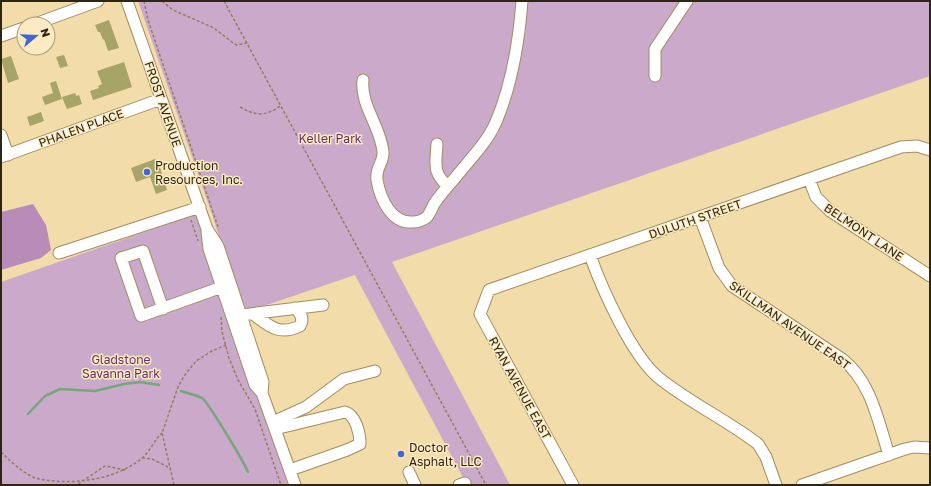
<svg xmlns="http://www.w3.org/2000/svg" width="931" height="486" viewBox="0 0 931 486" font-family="'Golos Text',sans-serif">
<rect width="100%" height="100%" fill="#f2dcaa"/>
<path fill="#cba9ca" d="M138,1H930V76L392,262L510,485H467L355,275L243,313L212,214Z
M196,214L288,485H1V282Z"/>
<path fill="#b98bb8" d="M33,204L46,225L51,250L41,258L1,270V212Z"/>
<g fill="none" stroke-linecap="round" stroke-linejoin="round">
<path stroke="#76a77b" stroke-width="2.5" d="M181,391C187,393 196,395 202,398C208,402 244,462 248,472
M28,414L45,396L60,389L95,391L124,384L140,382L159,385"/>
</g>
<path fill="#a6a567" d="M109,20L119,48L108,51L104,39L103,40L100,32H98L95,25Z
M64,55L68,66L60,68L56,57Z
M11,56L19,79L8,83L1,59Z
M124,62L132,87L93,100L90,91L99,88L98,86L102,84L97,71Z
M56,81L62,99L45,105L42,97L53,93L50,83Z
M75,93L76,96L79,95L82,104L67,109L62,97Z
M41,112L44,121L30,126L27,117Z
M155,159L158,161L167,190L156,194L150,177L136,182L131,168Z"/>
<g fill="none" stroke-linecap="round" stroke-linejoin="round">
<defs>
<path id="minor" d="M127,1L207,229L218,246L263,382L262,393
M35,24L98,1
M1,36L24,28
M655,76V49L687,1
M363,80C360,105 381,127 383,152C384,162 375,168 377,180C380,198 391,224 413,222C418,222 423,220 427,217C430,213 432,208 434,204C440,195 448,186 455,178C469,160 487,143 496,122C512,84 519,41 522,1
M1,135L8,155
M437,144C436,163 432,173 448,186
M1,157L161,99
M809,179L816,197L830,211L930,276
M700,217L719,268L732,286L842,359C871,381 878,421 889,455
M207,232L209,249L255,385L262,393L295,485
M59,253L200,207
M590,255C602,289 632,356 659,378C690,403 727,420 758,444L766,457L776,485
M163,309L143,251L121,258L141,316L222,287
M253,314C269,326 279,336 300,326C304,319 301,313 295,308
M241,315L323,305
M273,422L306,407L344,379L375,371
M275,429L345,412C356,415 360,434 360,444L347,450L290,470
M409,472L415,485
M459,485L465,483
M573,485L480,314L489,290L901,147L917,146L930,150
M802,485L905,449L914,447L930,448"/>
</defs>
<use href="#minor" stroke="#a18d5e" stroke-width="13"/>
<path stroke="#8f805d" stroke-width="1.5" stroke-dasharray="3 2" stroke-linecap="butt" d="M144,1L148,20L218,227
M162,1L173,10L214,28L233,43L237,45L247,43
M224,1L486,485
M240,107C255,116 267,117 281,105
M191,220L198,241
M221,317L222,332L229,358L238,380L255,409L281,485
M1,452C11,462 22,472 35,478C69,486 113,481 141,459C150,452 154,440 162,433
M142,458L152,459L170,468
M78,484L105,466L125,470
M174,485L162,433L178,387L184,376L196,361L212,351L226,345"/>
<use href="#minor" stroke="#fff" stroke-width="11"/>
</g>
<g fill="#4264d7" stroke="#fbeac2" stroke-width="1.5">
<circle cx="147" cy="172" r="4"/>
<circle cx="401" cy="454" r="4"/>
</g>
<g text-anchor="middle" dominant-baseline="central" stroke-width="3" stroke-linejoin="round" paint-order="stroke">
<g font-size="12" fill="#2e2612" stroke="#fbeac2">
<text transform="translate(163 104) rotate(71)">FROST AVENUE</text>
<text transform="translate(81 128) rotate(-20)">PHALEN PLACE</text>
<text transform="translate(695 219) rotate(-19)">DULUTH STREET</text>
<text transform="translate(864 232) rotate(34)">BELMONT LANE</text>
<text transform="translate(790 325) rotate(35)">SKILLMAN AVENUE EAST</text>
<text transform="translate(520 388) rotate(61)">RYAN AVENUE EAST</text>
</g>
<g font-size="12" fill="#682f68" stroke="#fbeac2">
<text x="330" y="138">Keller Park</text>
<text x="121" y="359">Gladstone<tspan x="121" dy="14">Savanna Park</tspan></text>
</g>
<g font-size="12" fill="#2e2612" stroke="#fbeac2" text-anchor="start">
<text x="155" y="165">Production<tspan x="155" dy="14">Resources, Inc.</tspan></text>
<text x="409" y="447">Doctor<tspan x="409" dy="14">Asphalt, LLC</tspan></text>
</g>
</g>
<rect width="931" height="486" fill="none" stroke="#2e2612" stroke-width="4"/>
<g transform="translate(36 36) rotate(71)"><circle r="19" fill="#fbeac2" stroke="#a99c7c"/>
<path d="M0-3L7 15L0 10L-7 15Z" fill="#4264d7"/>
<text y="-6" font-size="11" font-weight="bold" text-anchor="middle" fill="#2e2612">N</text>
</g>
</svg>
